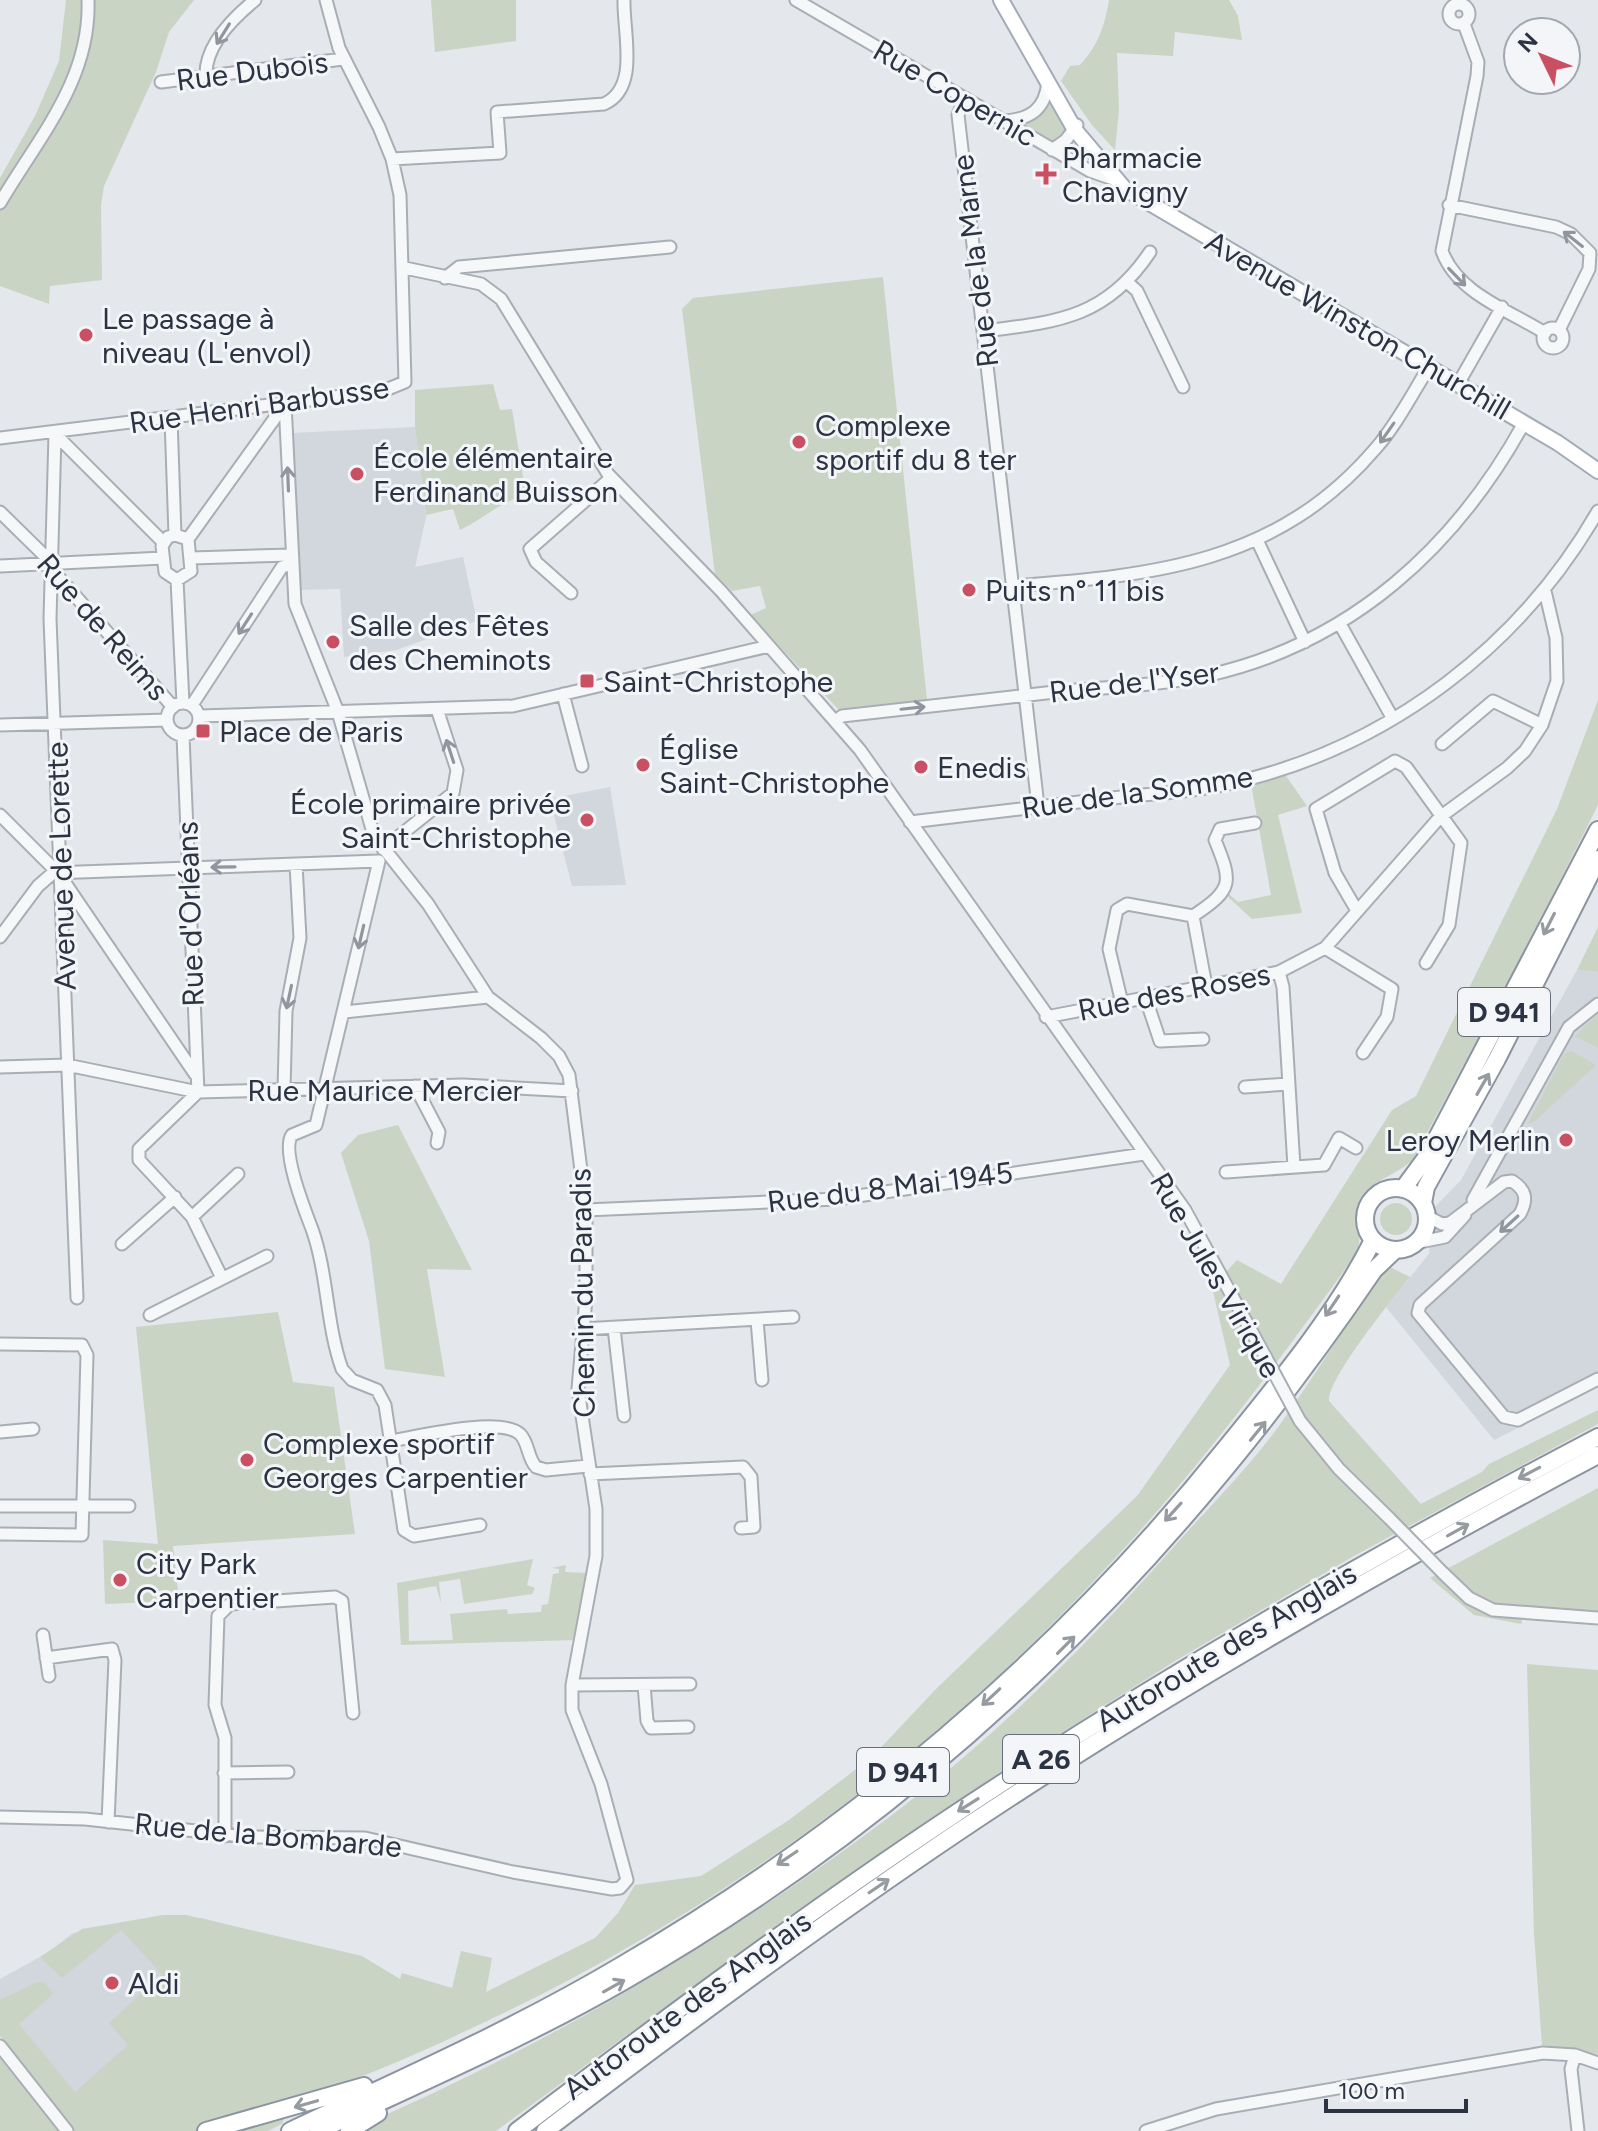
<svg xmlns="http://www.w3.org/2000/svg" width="1598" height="2131" viewBox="0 0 1598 2131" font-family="Figtree,sans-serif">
<rect width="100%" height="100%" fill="#e4e7eb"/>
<path fill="#d2d6dd" d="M415,427L426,517L415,567L463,557L477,621L396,650L344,657L340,589L298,590L292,433Z
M610,787L626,885L572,886L550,799Z
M1577,970L1598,972V1387L1494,1440L1386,1307L1429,1254L1434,1208L1461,1180Z
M202,1918L268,1935L75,2093L0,2002V1979L47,1953L73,1933Z"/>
<path fill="#c9d4c5" d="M66,0H194L169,32L156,72L104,186L101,205L102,280L50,286L49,304L0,286V178L35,116L59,61Z
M431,0H516V41L435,52Z
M1109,0H1229L1238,16L1242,40L1175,32L1173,56L1117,53L1119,110L1115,150L1092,125L1061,81L1070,66L1080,65C1098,46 1105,25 1109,0Z
M1049,103H1054L1069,132L1051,146L1023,127L1042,114Z
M883,277L927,700L838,709L750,615L766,608L760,586L732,591L715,574L682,309L693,298Z
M493,384L500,410L512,409L526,495C501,501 483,519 460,530L453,509L426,515L415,427V390Z
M1598,700V805L1520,960L1413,1159C1398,1175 1371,1180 1361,1198C1353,1214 1361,1228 1359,1243C1359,1248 1353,1256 1351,1261C1274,1368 1195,1473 1105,1569C931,1758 703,1922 470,2029C411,2057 353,2082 291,2101L282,2124L268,2131H0V2057L25,2089L37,2083L0,2036V2000L37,1982H44L53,1994L19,2024L75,2092L128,2045L109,2023L162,1974L121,1930L62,1978L40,1957L82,1929L163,1915H186L362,1956L400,1979L402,1973L452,1988L461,1951L492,1958L486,1992L595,1938L618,1913L635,1885L701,1876L789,1820L872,1757L936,1689L1137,1496L1230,1365L1212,1287L1237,1260L1281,1284L1392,1110L1416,1096L1557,809Z
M1284,773L1307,806L1278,815L1302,913L1252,919L1227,896L1229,894L1238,902L1271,895L1251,784Z
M1598,927V972L1577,970Z
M1598,1014V1048L1575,1036Z
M1571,1051L1596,1065L1535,1121L1528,1123L1564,1054Z
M398,1125L472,1270L427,1269L445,1377L385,1369L369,1241L341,1153L358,1135Z
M1380 1219a16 16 0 1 1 32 0a16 16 0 1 1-32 0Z
M1390,1267L1410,1277C1394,1297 1327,1379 1329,1401L1421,1504L1482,1472L1489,1464L1598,1410V1424L1352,1557L1175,1661L1009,1766L788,1917L496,2131H348C540,2050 721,1943 888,1818C995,1738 1091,1641 1179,1541C1213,1503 1251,1465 1281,1423C1314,1377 1344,1328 1375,1281Z
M278,1312L293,1382L334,1387L355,1534L173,1546L179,1601L105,1604L103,1540L158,1544L136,1327Z
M1598,1488V1611L1526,1607L1521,1624L1474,1615L1430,1578Z
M533,1559L527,1585L535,1588L532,1594L464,1604L460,1579L439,1582L441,1603L436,1586L408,1591L409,1641L453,1640L450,1614L507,1609L508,1614L541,1612L542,1605L548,1604L553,1574L559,1573V1569L552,1568L566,1565L565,1572L588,1573L575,1640L401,1645L397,1583Z
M1527,1664L1598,1670V2054L1542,2045L1534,1934Z"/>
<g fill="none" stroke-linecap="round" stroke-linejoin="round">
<defs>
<path id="minor" d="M796,0L1090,171L1116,180
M1449 14a10 10 0 1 1 20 0a10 10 0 1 1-20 0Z
M1464,24L1478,62L1477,76L1442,251C1457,293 1508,310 1545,333
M206,77C204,47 233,18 255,0
M161,82L343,59
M965,98L958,115L1038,806
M1005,121C1031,119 1045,109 1048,82
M1052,150L1066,140L1077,125
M392,159L500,153L497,112L604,104C640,88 623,33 624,0
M0,203C38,138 91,80 88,0
M1449,205L1556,227L1571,234L1590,253L1589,269L1559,330
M405,268L481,284L501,299L608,474L721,591L860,750L1185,1210L1265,1356
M445,278L459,267L670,247
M1127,282L1137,291L1183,387
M1543 338a10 10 0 1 1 20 0a10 10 0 1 1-20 0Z
M984,331C1057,322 1106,318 1150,252
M1458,384L1502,307
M171,418L175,535
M55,434L50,619L77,1298
M55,434L163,542
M0,438L383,391L405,382L400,195L392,159L379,127L339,48L326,0
M0,512L52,563L56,574L173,707
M175,535L188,539L191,571L177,580L165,572L162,546L168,537Z
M188,539L285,404
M1257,540L1305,642
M192,558L291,555
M0,566L163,558
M177,580L183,703
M1013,586C1155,575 1277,564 1376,448C1397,424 1412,394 1429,367
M571,593L536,562L530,549L611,478
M1340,624L1393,719
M563,694L582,766
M167 719a16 16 0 1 1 32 0a16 16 0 1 1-32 0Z
M192,705L282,567L292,564
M200,716L513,706L769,646
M837,720L842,716C916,707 990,699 1064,691C1112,687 1162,685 1209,675C1351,643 1455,548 1524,423
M0,725L167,720
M183,736L198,1092
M1442,744L1493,701L1542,725
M0,815L59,874L195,1074
M910,822C981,813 1051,805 1121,797C1161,793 1202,791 1241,781C1392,744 1521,645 1598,511
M383,849L453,793L457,770L437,709
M379,861L316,1125L292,1135C281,1150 305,1211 312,1229C328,1274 326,1324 342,1369L352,1380L377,1390L385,1405L404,1530L414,1536L480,1525
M1356,909L1335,873L1316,809L1395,761L1406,767L1461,843L1449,925L1426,963
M0,937L38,886L53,873L379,861
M1325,948L1392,989L1387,1017L1363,1053
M1279,972L1283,987L1294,1167
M1206,986L1193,916C1234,889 1232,882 1215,840L1220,829L1255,823
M1146,999L1160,1041L1203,1039
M1122,1003L1109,949L1117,910L1127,904L1193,916
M344,1012L488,997
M1046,1017L1279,972L1325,948L1440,817L1507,768L1525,751L1542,725L1557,681L1556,638L1545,591
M0,1067L67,1065L198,1092L463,1085L572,1091
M415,1086L439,1132L437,1143
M1245,1087L1288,1084
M284,1090L286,1011L300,938L296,864
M198,1092L139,1149V1160L192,1217L222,1278
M1226,1172L1324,1165L1339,1138L1356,1148
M1473,1200L1569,1027L1598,1004
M586,1210L837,1199L1144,1154
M1427,1216L1442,1224L1450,1223L1504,1182L1512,1181C1526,1190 1528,1199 1520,1214L1420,1305L1418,1313L1504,1417L1518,1420L1598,1379
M192,1217L238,1174
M1415,1243L1445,1237L1465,1215
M122,1244L175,1197
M150,1315L267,1256
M757,1320L762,1380
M614,1328L624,1416
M582,1329L793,1317
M0,1344L82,1345L87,1355L82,1535L0,1534
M1300,1421L1339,1469L1390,1519
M0,1432L33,1429
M390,1441C416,1437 500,1416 520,1434C529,1443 527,1457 536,1467L546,1470L588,1466
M590,1474L743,1467L751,1477L754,1527L741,1528
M0,1506H129
M1443,1573L1469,1598L1493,1610L1598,1618
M43,1635L49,1676
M46,1658L112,1649L115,1660L108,1822
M572,1685L690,1684
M644,1685L647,1721L651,1728L688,1727
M224,1773L288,1772
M0,1817L85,1819L251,1837L365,1838L513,1872L612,1889L620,1888L627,1880L601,1784L572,1710V1685L596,1556V1509L578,1389L586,1298V1210L569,1075L559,1056L541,1038L488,997L428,904L374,836L338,712L295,604L285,403
M225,1836V1738L215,1705L218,1616L230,1604L335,1597L342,1601L353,1713
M0,2046L67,2131
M1575,2055L1571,2069L1578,2131
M1146,2131L1216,2109L1543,2053L1575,2055L1598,2063"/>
<path id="major" d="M1001,0L1075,130L1124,188L1558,443L1598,471"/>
<path id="highway" d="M1365 1219a31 31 0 1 1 62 0a31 31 0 1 1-62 0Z
M1403,1189L1428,1155L1598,830
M1423,1203L1426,1187L1497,1059L1598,859
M206,2131L364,2086
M290,2131C400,2079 512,2030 617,1968C849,1833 1056,1659 1224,1450C1275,1387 1337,1313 1373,1240
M318,2131C420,2083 525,2038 624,1981C933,1804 1175,1563 1374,1270L1395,1250
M349,2131L378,2113
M517,2131C658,2024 799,1918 946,1820C1156,1680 1375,1554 1598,1437
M545,2131C680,2028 817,1927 958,1832C1164,1694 1379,1571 1598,1455"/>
</defs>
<use href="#minor" stroke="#a9aeb5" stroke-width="15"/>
<use href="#major" stroke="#a3abb6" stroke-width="18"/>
<use href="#highway" stroke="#8c94a1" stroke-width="20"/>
<use href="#minor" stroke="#f6f7f9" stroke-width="11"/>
<use href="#major" stroke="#fff" stroke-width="14"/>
<use href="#highway" stroke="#fff" stroke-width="16"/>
<defs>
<path id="minor-bridge" d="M1265,1356L1300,1421
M1390,1519L1443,1573"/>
</defs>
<use href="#minor-bridge" stroke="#a9aeb5" stroke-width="15" stroke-linecap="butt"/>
<use href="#minor-bridge" stroke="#f6f7f9" stroke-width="11"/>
</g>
<defs><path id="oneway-shaft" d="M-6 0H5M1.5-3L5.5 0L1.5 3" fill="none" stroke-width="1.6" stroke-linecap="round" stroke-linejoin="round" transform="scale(2)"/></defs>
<g stroke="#91969e">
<use href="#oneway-shaft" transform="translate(223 34) rotate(122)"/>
<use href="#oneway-shaft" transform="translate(1573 239) rotate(-142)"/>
<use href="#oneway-shaft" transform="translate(1457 277) rotate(46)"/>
<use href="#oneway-shaft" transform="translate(1387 433) rotate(125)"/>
<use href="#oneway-shaft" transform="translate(288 479) rotate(-92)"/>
<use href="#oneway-shaft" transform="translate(245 624) rotate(123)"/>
<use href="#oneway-shaft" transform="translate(913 708) rotate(-6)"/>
<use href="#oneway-shaft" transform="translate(450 751) rotate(-108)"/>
<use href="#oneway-shaft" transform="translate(223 867) rotate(179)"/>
<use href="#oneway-shaft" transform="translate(361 937) rotate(103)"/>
<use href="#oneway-shaft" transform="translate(289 997) rotate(102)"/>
<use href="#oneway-shaft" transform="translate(1509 1224) rotate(138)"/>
</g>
<g stroke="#969aa1">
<use href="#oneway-shaft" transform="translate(1549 924) rotate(117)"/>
<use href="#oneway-shaft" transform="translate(1483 1084) rotate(-60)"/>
<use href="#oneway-shaft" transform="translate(1332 1306) rotate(124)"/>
<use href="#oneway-shaft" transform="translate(1258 1431) rotate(-51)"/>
<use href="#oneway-shaft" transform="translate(1529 1473) rotate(152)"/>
<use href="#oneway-shaft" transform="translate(1173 1512) rotate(132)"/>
<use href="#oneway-shaft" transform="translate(1458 1530) rotate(-29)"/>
<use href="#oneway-shaft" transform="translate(1066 1645) rotate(-45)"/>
<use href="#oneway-shaft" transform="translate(991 1697) rotate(137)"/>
<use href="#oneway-shaft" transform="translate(968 1805) rotate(148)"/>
<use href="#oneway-shaft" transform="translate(787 1858) rotate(146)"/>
<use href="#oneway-shaft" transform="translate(879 1886) rotate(-34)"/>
<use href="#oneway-shaft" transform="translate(614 1986) rotate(-29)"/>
<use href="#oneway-shaft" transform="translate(306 2104) rotate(164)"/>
</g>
<g fill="#c95063" stroke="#f3f5f8" stroke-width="3">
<path d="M1042 162h8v8h8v8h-8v8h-8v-8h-8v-8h8z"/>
<circle cx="86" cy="335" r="8"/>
<circle cx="799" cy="442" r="8"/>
<circle cx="357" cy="474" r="8"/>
<circle cx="969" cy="590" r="8"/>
<circle cx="333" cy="642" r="8"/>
<rect x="579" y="673" width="16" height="16" rx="4"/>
<rect x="195" y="723" width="16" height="16" rx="4"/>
<circle cx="643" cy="765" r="8"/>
<circle cx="921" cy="767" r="8"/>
<circle cx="587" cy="820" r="8"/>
<circle cx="1566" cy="1140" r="8"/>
<circle cx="247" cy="1460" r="8"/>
<circle cx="120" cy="1580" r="8"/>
<circle cx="112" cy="1983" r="8"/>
</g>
<g text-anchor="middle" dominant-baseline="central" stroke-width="6" stroke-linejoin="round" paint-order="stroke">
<g fill="#f3f5f8" stroke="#686e79" stroke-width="2">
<rect x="1458" y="988" width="92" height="48" rx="6"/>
<rect x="1003" y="1735" width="76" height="48" rx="6"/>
<rect x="857" y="1748" width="92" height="48" rx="6"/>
</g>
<g font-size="28" font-weight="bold" fill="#2c3443">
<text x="1504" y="1012">D 941</text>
<text x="1041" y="1759">A 26</text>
<text x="903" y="1772">D 941</text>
</g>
<g font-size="30" fill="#2c3443" stroke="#f3f5f8">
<text transform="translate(252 71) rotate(-7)">Rue Dubois</text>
<text transform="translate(955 93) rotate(30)">Rue Copernic</text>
<text transform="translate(975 261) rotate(-97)">Rue de la Marne</text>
<text transform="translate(1358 325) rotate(30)">Avenue Winston Churchill</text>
<text transform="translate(259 405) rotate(-8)">Rue Henri Barbusse</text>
<text transform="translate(103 627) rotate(49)">Rue de Reims</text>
<text transform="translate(1134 682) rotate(-7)">Rue de l'Yser</text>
<text transform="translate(1137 792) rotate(-8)">Rue de la Somme</text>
<text transform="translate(61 866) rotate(-92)">Avenue de Lorette</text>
<text transform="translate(190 914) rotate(-92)">Rue d'Orléans</text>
<text transform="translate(1174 992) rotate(-11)">Rue des Roses</text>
<text x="385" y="1090">Rue Maurice Mercier</text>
<text transform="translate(890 1187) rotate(-7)">Rue du 8 Mai 1945</text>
<text transform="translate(1216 1275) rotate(60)">Rue Jules Virique</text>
<text transform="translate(582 1293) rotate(-91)">Chemin du Paradis</text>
<text transform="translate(1226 1647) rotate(-31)">Autoroute des Anglais</text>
<text transform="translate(268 1835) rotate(5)">Rue de la Bombarde</text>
<text transform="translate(687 2005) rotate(-36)">Autoroute des Anglais</text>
</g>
<g font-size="30" fill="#2c3443" stroke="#f3f5f8" text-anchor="start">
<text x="1062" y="157">Pharmacie<tspan x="1062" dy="34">Chavigny</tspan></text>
<text x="102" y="318">Le passage à<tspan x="102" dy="34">niveau (L'envol)</tspan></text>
<text x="815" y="425">Complexe<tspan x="815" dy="34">sportif du 8 ter</tspan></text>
<text x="373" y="457">École élémentaire<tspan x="373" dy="34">Ferdinand Buisson</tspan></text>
<text x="985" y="590">Puits n° 11 bis</text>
<text x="349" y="625">Salle des Fêtes<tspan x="349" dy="34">des Cheminots</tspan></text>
<text x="603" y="681">Saint-Christophe</text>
<text x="219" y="731">Place de Paris</text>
<text x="659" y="748">Église<tspan x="659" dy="34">Saint-Christophe</tspan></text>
<text x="937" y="767">Enedis</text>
<text x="571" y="803" text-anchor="end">École primaire privée<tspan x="571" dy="34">Saint-Christophe</tspan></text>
<text x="1550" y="1140" text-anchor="end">Leroy Merlin</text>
<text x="263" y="1443">Complexe sportif<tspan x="263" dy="34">Georges Carpentier</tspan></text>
<text x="136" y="1563">City Park<tspan x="136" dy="34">Carpentier</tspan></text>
<text x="128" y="1983">Aldi</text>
</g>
</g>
<g transform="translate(1542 56) rotate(313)"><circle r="38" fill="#f3f5f8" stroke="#a3a8b0" stroke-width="2"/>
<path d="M0-6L14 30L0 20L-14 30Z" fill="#c95063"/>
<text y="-12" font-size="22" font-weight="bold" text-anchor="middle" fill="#2c3443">N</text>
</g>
<path d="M1326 2099v12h140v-12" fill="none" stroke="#2c3443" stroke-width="4"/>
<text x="1338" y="2099" font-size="24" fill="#2c3443" stroke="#f3f5f8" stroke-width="6" paint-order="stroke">100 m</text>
</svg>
